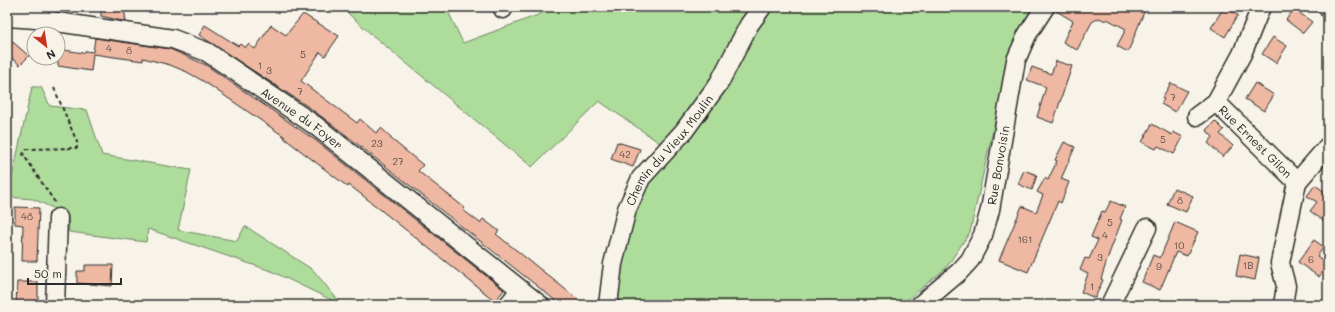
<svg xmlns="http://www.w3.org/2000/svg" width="1335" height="312" viewBox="0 0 1335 312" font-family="Mali,sans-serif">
<rect width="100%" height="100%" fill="#f7f3e8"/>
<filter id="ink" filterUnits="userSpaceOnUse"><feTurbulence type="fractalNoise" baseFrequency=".025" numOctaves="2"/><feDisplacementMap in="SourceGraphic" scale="8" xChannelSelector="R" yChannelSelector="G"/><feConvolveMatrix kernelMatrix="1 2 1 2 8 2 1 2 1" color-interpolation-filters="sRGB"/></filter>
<g filter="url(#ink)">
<path fill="#aedc9b" stroke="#6c8463" d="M341,7H446L463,43L538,15L551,7H1035L1012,46L970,232L946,268L902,304L614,305L615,288L637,196L667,148L599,101L532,167L371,34Z
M32,87H41L50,106L87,110L102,155L191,170L178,230L237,241L245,226L313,270L342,305L271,271L148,229L146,242L69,232L68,215L33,199L7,197V178L12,177Z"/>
<path fill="#eeb8a2" stroke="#2b2b2b" d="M101,7H124L126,22L101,16Z
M1055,7H1146L1128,52L1117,46L1126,29L1107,19L1106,21L1099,18L1092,22L1077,50L1063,42L1073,21L1055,10Z
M1224,7L1238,15L1225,37L1211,28Z
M1294,9L1312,22L1303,33L1286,20Z
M303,14L339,36L325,56L320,52L301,81L357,123L360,119L376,133L381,128L391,137L390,138L423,165L418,171L465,208L463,210L480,223L483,219L499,231L496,234L585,305H561L346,135L310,108L199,35L205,25L238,46L240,44L245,48L248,44L255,49L271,25L286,35Z
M7,37L29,56L20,65L7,54Z
M1273,37L1287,46L1276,63L1262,54Z
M95,38L170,49L206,65L315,140L504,290L495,301L362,195L349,185L348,187L284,138L285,137L203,81L187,72L170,65L143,58V61L93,54L91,71L58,66V49L83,53L86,51L93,52Z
M1056,61L1072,66L1053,123L1037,117L1046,87L1027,80L1032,67L1051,74Z
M1171,83L1187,91L1175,112L1161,104L1164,99L1162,98Z
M1255,83L1274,95L1264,111L1245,99Z
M1215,121L1224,130L1220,134L1233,146L1223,157L1208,143L1213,137L1206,130Z
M1152,124L1172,135L1173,132L1183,137L1174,154L1158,146L1156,149L1142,142Z
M617,142L640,149L633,167L611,159Z
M1064,142L1075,147L1061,179L1069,182L1061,203L1058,201L1028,272L999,260L1022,206L1036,212L1043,195L1037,192L1045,178L1048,180L1057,161L1055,160Z
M1024,170L1037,175L1032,190L1018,184Z
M1315,185L1325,192L1323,195L1328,199V224L1310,211L1317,202L1307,196Z
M1174,188L1193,196L1186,212L1167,204Z
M1111,201L1125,207L1120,219L1122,220L1109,254L1101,279L1103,280L1095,298L1081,292L1088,274L1080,270L1085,258L1089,259L1098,240L1091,237L1102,211L1105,212Z
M15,207L39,208L37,261H22L23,225L15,224Z
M1175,222L1198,232L1187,256L1176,252L1160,290L1142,282L1153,255L1160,258Z
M1314,240L1324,247L1317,256L1328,264L1319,277L1298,262Z
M1240,254L1259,258L1255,280L1236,276Z
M85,265H113L112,286L77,283V271H85Z
M17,282H38V305H16Z"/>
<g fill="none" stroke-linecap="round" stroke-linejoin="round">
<defs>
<g id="minor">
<path id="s1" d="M39,7L36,19L173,39L207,52L316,126L540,305"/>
<path d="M503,7V9"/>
<path d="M1327,7L1328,8"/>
<path d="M7,17L36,19"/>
<path id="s2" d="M1216,102L1297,182L1280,263L1286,286L1283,305"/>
<path d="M1197,116L1216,102L1242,54L1261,7"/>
<path d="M1297,182L1328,146"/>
<path d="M55,305L58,218"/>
<path d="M508,305L520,290"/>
<path id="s3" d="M608,305L613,264L627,209L641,178L684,131L719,83L749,25L762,7"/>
<path id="s4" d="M920,305L959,272L970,260L983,235L990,210L1016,60L1027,35L1045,7"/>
<path d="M1110,305L1147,228"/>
</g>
</defs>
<use href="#minor" stroke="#2b2b2b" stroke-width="21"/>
<path stroke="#2b2b2b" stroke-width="2" stroke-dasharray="4 3" stroke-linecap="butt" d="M54,88L77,142V148L27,149L23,154L56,204"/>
<use href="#minor" stroke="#f7f3e8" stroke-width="18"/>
</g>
</g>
<g text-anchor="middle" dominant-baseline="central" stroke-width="4" stroke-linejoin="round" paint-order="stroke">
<g font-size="10" fill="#5c4e49">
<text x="109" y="48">4</text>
<text x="129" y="50">8</text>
<text x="303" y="54">5</text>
<text x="260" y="65">1</text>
<text x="269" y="70">3</text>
<text x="300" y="91">7</text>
<text x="1173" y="97">7</text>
<text x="1163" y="139">5</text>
<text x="377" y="143">23</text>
<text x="625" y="154">42</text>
<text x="398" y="161">27</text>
<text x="1180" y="200">8</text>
<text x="27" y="216">48</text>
<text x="1110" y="222">5</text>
<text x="1105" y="235">4</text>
<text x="1025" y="239">161</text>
<text x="1179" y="245">10</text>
<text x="1100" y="257">3</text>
<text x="1311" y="259">6</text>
<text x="1248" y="265">1B</text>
<text x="1159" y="266">9</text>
<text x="1092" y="286">1</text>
</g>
<g font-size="12" fill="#2b2b2b" stroke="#f7f3e8">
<text stroke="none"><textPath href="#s1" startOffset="303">Avenue du Foyer</textPath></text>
<text stroke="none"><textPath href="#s2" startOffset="56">Rue Ernest Gilon</textPath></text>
<text stroke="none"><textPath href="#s3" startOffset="171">Chemin du Vieux Moulin</textPath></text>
<text stroke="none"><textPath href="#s4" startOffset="167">Rue Bonvoisin</textPath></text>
</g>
</g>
<rect width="1335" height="312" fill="none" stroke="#f7f3e8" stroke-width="24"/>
<rect x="12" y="12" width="1311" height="288" fill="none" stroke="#2b2b2b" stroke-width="1.5" filter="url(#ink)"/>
<g transform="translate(46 46) rotate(150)"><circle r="19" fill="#f7f3e8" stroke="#a5a39c"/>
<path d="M0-3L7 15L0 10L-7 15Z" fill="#c8321e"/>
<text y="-6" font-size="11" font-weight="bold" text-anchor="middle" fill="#2b2b2b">N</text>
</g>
<path d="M28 278v6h93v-6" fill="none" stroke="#2b2b2b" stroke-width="2"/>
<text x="34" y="278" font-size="12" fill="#2b2b2b" stroke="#f7f3e8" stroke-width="3" paint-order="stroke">50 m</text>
</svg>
